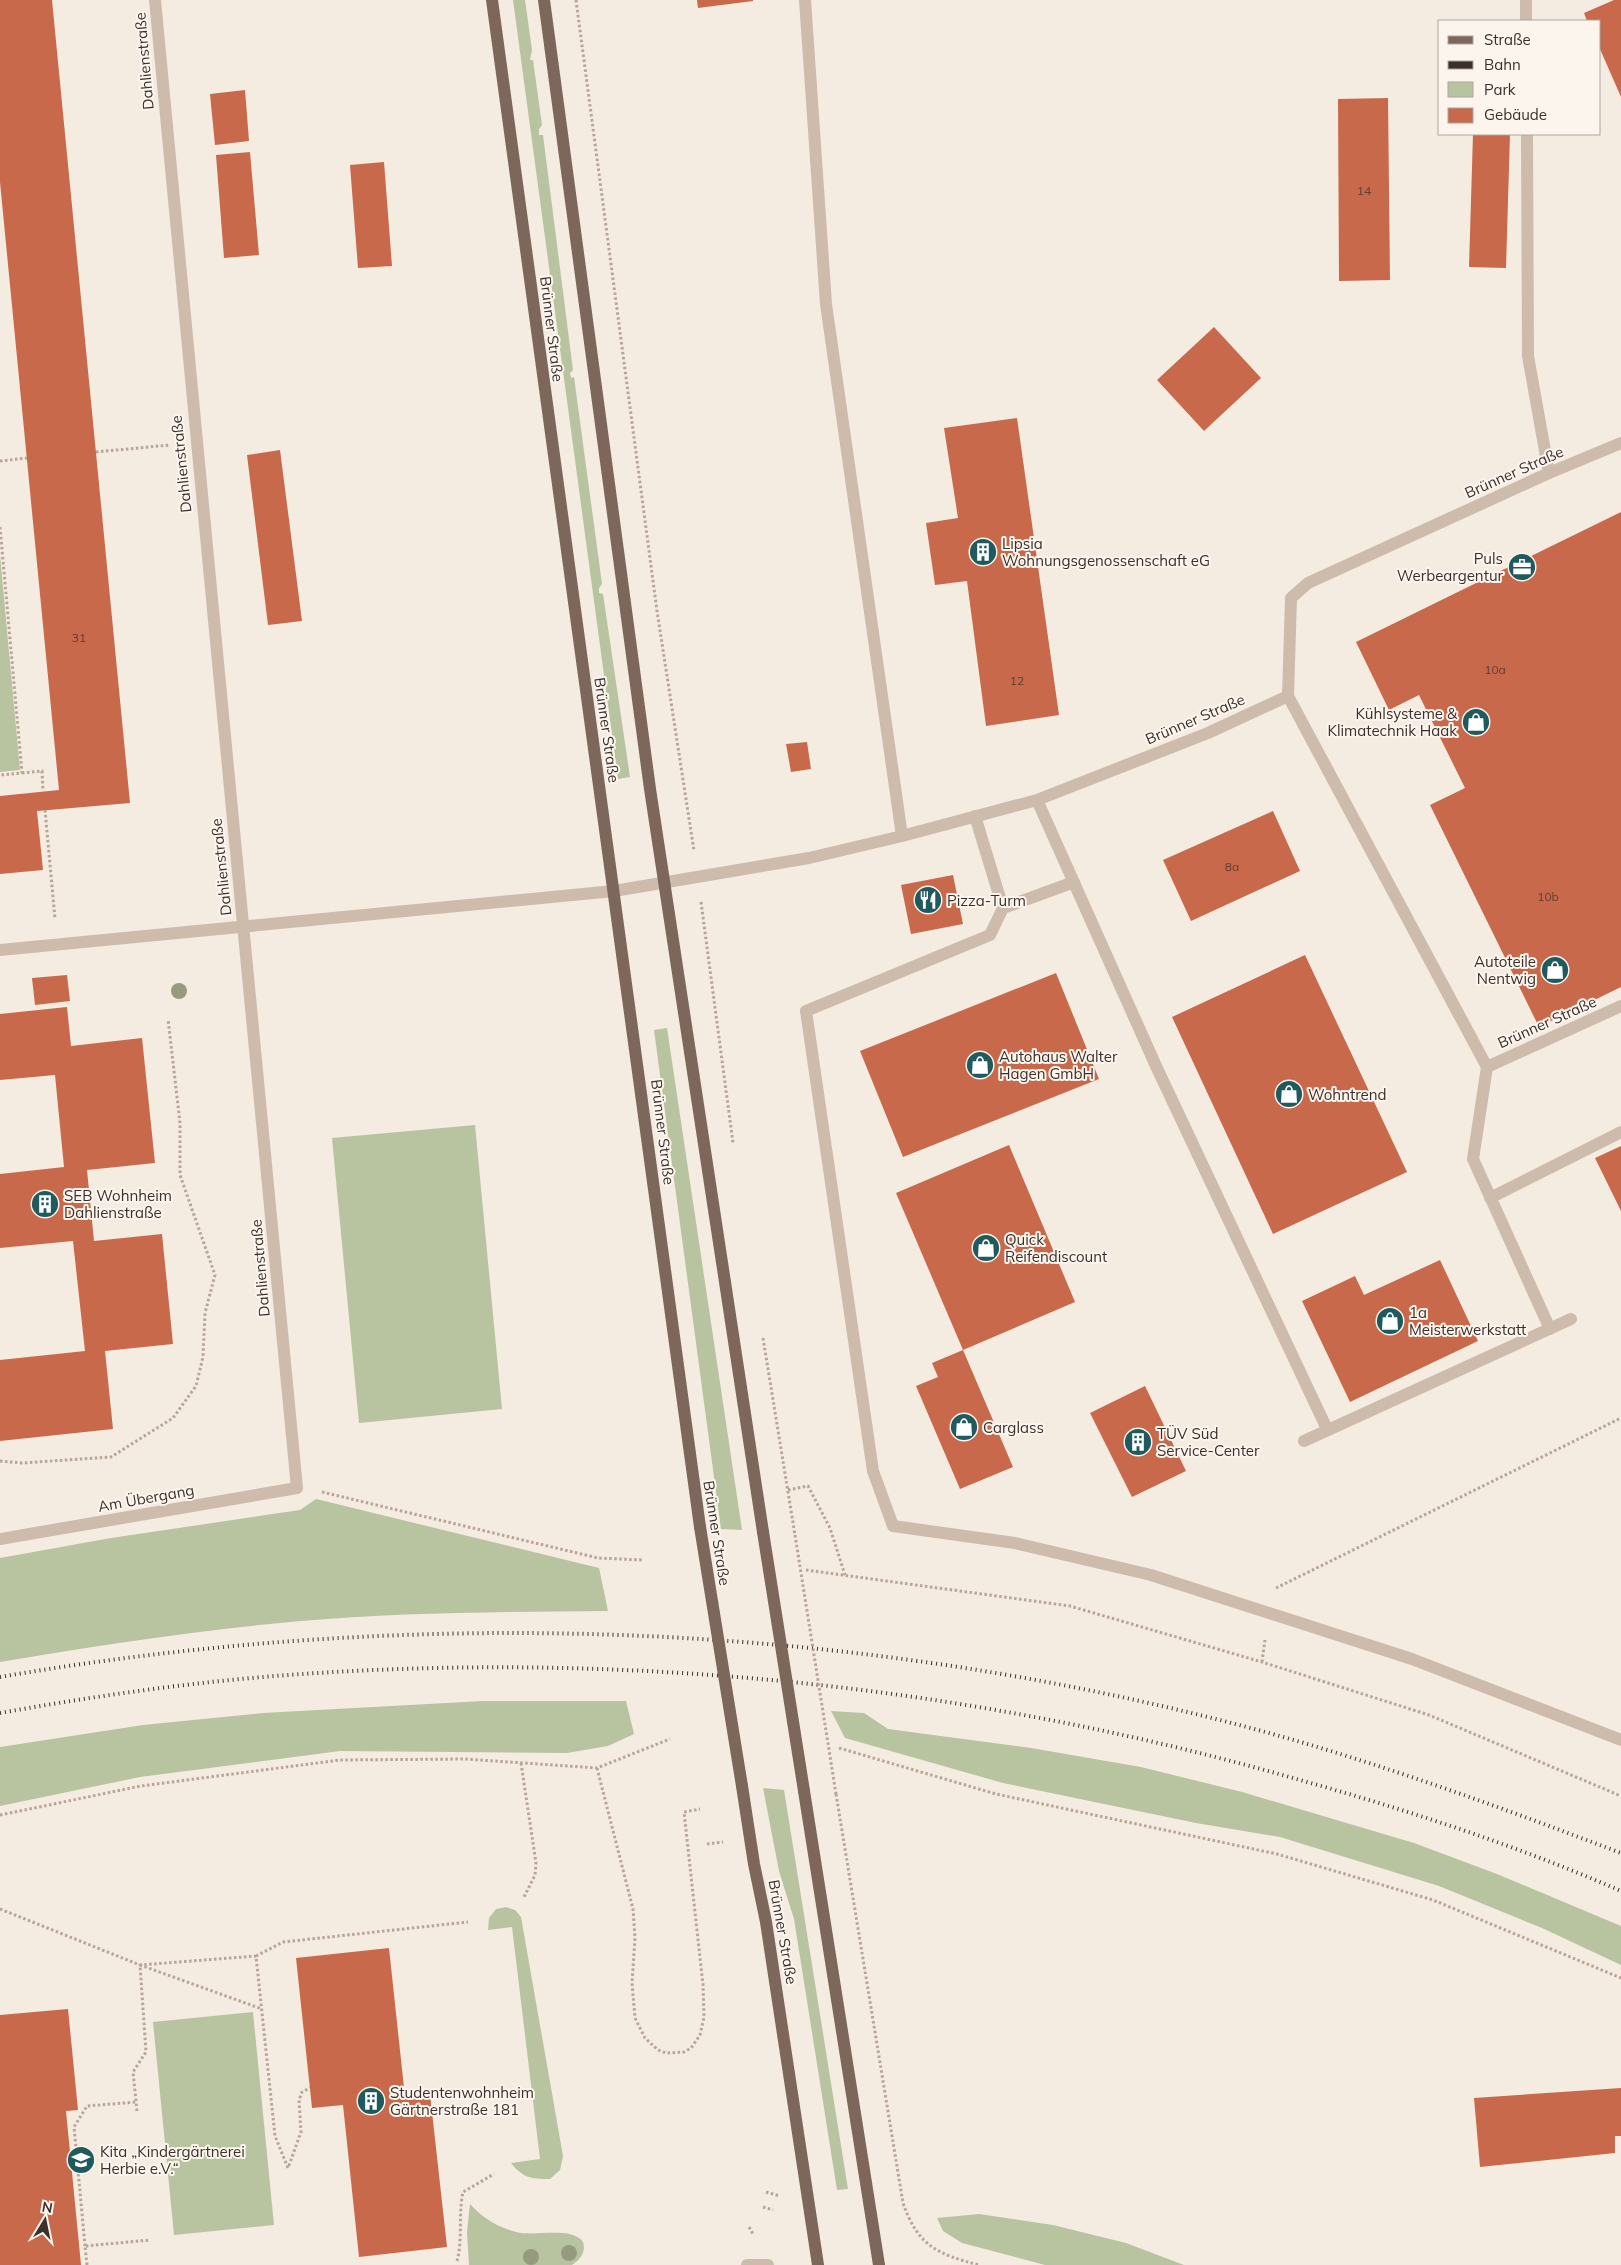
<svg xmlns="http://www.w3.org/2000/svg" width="1621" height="2265" viewBox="0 0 1621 2265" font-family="Mulish,sans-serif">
<rect width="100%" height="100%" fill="#f4ebe1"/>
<path fill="#b8c4a0" d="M513,0H525L532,50L530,60H533L542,125L539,129V135H543L573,370L570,373L571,378L574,377L602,584L599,588V593L603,594L630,777L618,779Z
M0,555L20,770L0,772Z
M667,1028L742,1530L721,1529L654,1030Z
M475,1125L502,1409L359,1423L332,1138Z
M316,1499L599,1568L608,1611C505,1612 403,1612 301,1621C200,1630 100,1645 0,1662V1558L111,1538L300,1510Z
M483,1701H626L634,1734L608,1746L567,1753L340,1751L140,1777L0,1806V1747L143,1725L263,1713Z
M831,1711L864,1713L888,1729L1031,1748L1141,1767L1242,1792L1414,1843L1497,1874L1621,1926V1965L1542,1928L1439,1886L1280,1837L1196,1823L1003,1783L845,1738Z
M763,1788L784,1790L848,2189L837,2190L794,1919L779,1871Z
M506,1907L515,1910L521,1917L563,2156L560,2170L550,2179C531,2179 523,2178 511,2163L540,2159L512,1927L488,1930L489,1918L496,1909Z
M253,2012L274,2225L174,2235L153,2022Z
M470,2204C483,2218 497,2227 516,2232C535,2237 572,2226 583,2242C586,2252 581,2259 572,2265H469L467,2232Z
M979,2214L1053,2225L1126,2243L1184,2265H1045L962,2243L943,2231L937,2218Z"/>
<path fill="#c8694b" d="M0,0H52L130,803L37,811L43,870L0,874V796L59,790L0,182Z
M697,0H753V1L698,8Z
M1614,0H1621V97L1600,49V21H1587L1584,13Z
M245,90L249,141L215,145L210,94Z
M1388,98L1390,280L1339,281L1338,99Z
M1473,134H1510L1506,268L1469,267Z
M250,152L259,255L224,258L216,155Z
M384,162L392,266L358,268L350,165Z
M1214,327L1261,378L1204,431L1157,380Z
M1017,418L1059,715L986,726L967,581L935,585L926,523L958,518L944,428Z
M280,450L302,621L268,625L247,455Z
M1621,512V987L1539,1027L1430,805L1465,788L1419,695L1389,710L1356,642Z
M807,742L811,769L791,772L786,744Z
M1273,811L1300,871L1191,921L1163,860Z
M953,875L963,924L911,934L901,885Z
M1305,955L1407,1172L1273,1234L1172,1017Z
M1056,973L1099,1079L903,1157L860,1051Z
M67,975L70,1001L35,1005L32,978Z
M67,1007L71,1046L142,1038L155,1163L87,1170L94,1241L162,1234L173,1344L105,1351L113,1429L0,1441V1360L85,1351L73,1241L0,1248V1174L64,1167L55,1075L0,1080V1014Z
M1009,1145L1075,1302L963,1350L896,1193Z
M1621,1146V1211L1595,1158Z
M1440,1260L1478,1341L1350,1402L1302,1301L1355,1276L1364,1295Z
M963,1350L1013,1467L960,1489L916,1386L938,1377L932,1363Z
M1145,1386L1186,1471L1132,1497L1090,1413Z
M389,1948L405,2097L430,2094L447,2247L359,2257L343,2105L312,2108L296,1958Z
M68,2009L78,2110L66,2111L81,2265H0V2015Z
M1621,2088V2136H1615V2153L1480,2167L1474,2098Z"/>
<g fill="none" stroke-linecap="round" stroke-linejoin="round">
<path stroke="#b9a596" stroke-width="3" stroke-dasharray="2.5 2.5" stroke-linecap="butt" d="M576,0L657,611L694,851
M96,452L170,445
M0,461L27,458
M0,527L22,773L0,775
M22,773L42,771L43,791
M45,810L55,919
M701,902L733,1143
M763,1338L795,1535
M0,1461L22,1463L111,1457L173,1418L196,1386L203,1357L205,1313L215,1275L180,1175V1123L168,1019
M788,1490L808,1486L830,1528L845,1575
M322,1492L598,1558L643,1560
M806,1570L1070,1606L1262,1662L1429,1715L1621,1796
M1276,1588L1621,1418
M1262,1662L1265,1640
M839,1748L996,1794L1277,1854L1433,1900L1621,1978
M521,1763L536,1863L535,1875L524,1897
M597,1768L633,1909L635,1938L632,1983L635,2018L645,2038L658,2050L666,2053L684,2052L691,2048L700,2035L704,2017L703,1985L684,1812L700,1809
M836,1794L903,2203C918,2246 937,2254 979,2265
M0,1815L141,1786L340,1760L465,1759L597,1768L670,1739
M707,1844L723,1842
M0,1909L140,1965L256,1956L275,2136L288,2168L301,2132L299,2100L302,2092L310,2088
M256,1956L283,1942L468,1922
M137,2111L133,2072L146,2052L140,1965L262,2009
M766,2192L780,2196
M763,2207L773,2210
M749,2227L753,2234
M85,2246L74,2127L87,2106L136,2102
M457,2261C463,2239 458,2215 463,2192L494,2174
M87,2265L85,2246L150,2240"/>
<path stroke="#cdbbac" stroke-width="12" d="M805,0L826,304L902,836
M1526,0V21
M1527,134L1528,356L1549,473
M1288,696L1487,1067L1473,1159L1550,1329
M1037,800L1156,1066L1327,1429
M975,816L1003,908L990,935L806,1011L873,1471L893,1526L1015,1543L1151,1575L1412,1659L1621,1740
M1003,908L1074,882
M0,950L614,891L809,858L902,836L1037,800L1208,733L1288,696L1291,598L1308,583L1549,473L1621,443
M1487,1067L1621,1006
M1490,1198L1621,1132
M1304,1441L1571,1319
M0,1539L297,1488C251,992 200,496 155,0
M747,2265H768"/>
<path stroke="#7d675c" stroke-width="12" d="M492,0L700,1527
M544,0L650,789L763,1532
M742,1786L754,1864L766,1922L818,2265
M804,1791L879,2265"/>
<path stroke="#3b302b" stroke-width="4" stroke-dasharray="1 4" stroke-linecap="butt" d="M0,1677C411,1606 839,1620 1243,1726C1372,1760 1497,1806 1621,1853
M0,1713C95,1696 192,1682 288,1675C631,1650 977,1686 1307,1782C1414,1812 1520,1847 1621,1891"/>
<path stroke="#b9a596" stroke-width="3" stroke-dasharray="2.5 2.5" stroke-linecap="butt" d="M795,1535L836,1794"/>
<path stroke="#7d675c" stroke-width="12" d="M700,1527L742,1786
M763,1532L804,1791"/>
</g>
<g fill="#969b7f">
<circle cx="179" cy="991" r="8"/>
<circle cx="569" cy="2253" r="8"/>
<circle cx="531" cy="2257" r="8"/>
</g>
<defs>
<symbol id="building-disc" viewBox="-11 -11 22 22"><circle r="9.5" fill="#1f5a5e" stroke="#fbf5ee"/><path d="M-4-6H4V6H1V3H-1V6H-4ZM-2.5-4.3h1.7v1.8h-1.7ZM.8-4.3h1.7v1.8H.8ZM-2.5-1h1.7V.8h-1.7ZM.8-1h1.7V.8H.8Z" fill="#fff"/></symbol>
<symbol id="office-disc" viewBox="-11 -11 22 22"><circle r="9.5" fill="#1f5a5e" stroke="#fbf5ee"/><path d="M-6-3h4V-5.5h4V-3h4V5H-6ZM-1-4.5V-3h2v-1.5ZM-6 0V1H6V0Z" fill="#fff"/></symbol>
<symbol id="shop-disc" viewBox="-11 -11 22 22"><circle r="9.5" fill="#1f5a5e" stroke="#fbf5ee"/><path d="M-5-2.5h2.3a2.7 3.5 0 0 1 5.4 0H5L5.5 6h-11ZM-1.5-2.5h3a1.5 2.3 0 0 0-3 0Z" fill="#fff"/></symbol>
<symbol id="restaurant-disc" viewBox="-11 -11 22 22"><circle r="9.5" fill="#1f5a5e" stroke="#fbf5ee"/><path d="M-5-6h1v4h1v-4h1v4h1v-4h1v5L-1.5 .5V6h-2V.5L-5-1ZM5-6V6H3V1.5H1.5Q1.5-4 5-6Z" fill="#fff"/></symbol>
<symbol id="school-disc" viewBox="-11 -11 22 22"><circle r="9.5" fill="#1f5a5e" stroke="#fbf5ee"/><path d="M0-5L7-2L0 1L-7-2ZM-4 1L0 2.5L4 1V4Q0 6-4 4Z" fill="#fff"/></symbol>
</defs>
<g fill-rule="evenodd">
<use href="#building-disc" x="967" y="536" width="32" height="32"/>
<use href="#office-disc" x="1506" y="551" width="32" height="32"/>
<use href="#shop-disc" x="1460" y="706" width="32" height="32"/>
<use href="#restaurant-disc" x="912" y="884" width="32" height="32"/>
<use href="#shop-disc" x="1539" y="954" width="32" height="32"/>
<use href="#shop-disc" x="964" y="1049" width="32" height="32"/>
<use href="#shop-disc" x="1273" y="1078" width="32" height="32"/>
<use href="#building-disc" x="29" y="1188" width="32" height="32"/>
<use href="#shop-disc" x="970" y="1232" width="32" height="32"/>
<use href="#shop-disc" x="1374" y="1305" width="32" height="32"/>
<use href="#shop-disc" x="948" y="1411" width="32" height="32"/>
<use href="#building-disc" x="1122" y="1426" width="32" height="32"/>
<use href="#building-disc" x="355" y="2085" width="32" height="32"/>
<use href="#school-disc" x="65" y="2144" width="32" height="32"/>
</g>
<g text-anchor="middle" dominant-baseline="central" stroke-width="4" stroke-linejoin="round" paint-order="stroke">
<g font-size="12" fill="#5e3e33">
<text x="1364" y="190">14</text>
<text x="79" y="637">31</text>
<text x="1495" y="669">10a</text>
<text x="1017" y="680">12</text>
<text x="1232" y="866">8a</text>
<text x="1548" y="896">10b</text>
</g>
<g font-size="15" fill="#3b302b" stroke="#fbf5ee">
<text transform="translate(144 61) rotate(-95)">Dahlienstraße</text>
<text transform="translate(552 329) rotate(83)">Brünner Straße</text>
<text transform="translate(181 464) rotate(-96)">Dahlienstraße</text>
<text transform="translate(1514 472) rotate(-24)">Brünner Straße</text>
<text transform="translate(1195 719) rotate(-23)">Brünner Straße</text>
<text transform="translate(607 730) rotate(82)">Brünner Straße</text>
<text transform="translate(221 867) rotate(-96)">Dahlienstraße</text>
<text transform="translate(1547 1022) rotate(-24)">Brünner Straße</text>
<text transform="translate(663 1132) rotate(83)">Brünner Straße</text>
<text transform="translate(260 1268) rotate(-95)">Dahlienstraße</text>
<text transform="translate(146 1498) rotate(-10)">Am Übergang</text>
<text transform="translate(717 1533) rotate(81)">Brünner Straße</text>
<text transform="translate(783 1932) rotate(80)">Brünner Straße</text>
</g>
<g font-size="15" fill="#3b302b" stroke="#fbf5ee" text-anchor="start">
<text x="1002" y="543">Lipsia<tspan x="1002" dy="17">Wohnungsgenossenschaft eG</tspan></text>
<text x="1503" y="558" text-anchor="end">Puls<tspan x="1503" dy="17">Werbeargentur</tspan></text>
<text x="1457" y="713" text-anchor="end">Kühlsysteme &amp;<tspan x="1457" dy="17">Klimatechnik Haak</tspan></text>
<text x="947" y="900">Pizza-Turm</text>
<text x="1536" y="961" text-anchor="end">Autoteile<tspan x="1536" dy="17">Nentwig</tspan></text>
<text x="999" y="1056">Autohaus Walter<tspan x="999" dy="17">Hagen GmbH</tspan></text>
<text x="1308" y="1094">Wohntrend</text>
<text x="64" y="1195">SEB Wohnheim<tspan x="64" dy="17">Dahlienstraße</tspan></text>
<text x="1005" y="1239">Quick<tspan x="1005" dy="17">Reifendiscount</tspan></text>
<text x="1409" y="1312">1a<tspan x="1409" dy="17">Meisterwerkstatt</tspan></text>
<text x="983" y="1427">Carglass</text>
<text x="1157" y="1433">TÜV Süd<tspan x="1157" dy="17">Service-Center</tspan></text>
<text x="390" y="2092">Studentenwohnheim<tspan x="390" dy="17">Gärtnerstraße 181</tspan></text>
<text x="100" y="2151">Kita „Kindergärtnerei<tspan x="100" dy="17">Herbie e.V.“</tspan></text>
</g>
</g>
<rect x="1438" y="20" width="162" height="115" fill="#fbf5ee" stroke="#aea6a0"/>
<rect x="1448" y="36" width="25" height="8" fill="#7d675c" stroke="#aea6a0"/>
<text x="1484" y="45" font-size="15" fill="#3b302b">Straße</text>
<rect x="1448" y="61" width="25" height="8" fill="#3b302b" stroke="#aea6a0"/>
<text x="1484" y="70" font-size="15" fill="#3b302b">Bahn</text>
<rect x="1448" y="82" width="25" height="15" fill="#b8c4a0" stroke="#aea6a0"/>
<text x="1484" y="95" font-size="15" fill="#3b302b">Park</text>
<rect x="1448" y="108" width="25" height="15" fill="#c8694b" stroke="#aea6a0"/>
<text x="1484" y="120" font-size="15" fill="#3b302b">Gebäude</text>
<g transform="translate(45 2220) rotate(10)" stroke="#fbf5ee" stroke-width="4" paint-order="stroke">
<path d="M0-4L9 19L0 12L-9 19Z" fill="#3b302b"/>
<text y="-8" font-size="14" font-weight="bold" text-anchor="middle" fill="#3b302b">N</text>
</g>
</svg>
